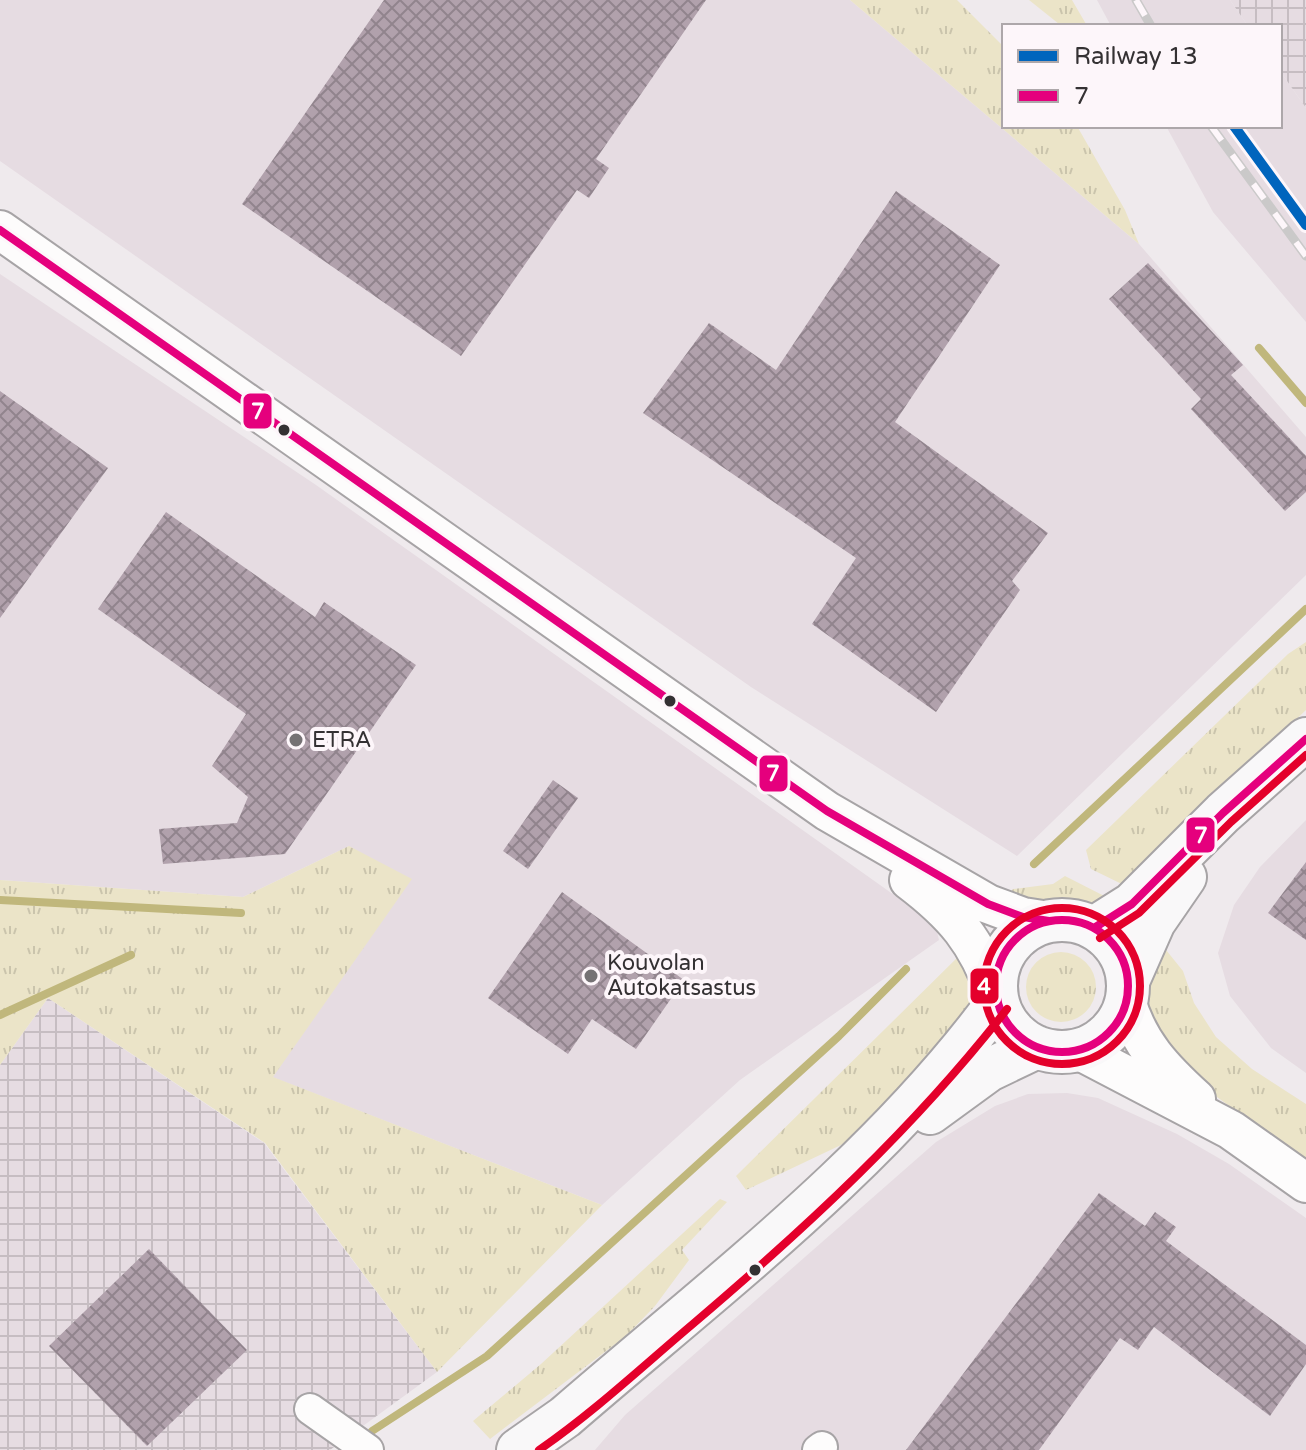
<svg xmlns="http://www.w3.org/2000/svg" width="1306" height="1450" viewBox="0 0 1306 1450" font-family="'Varela Round',sans-serif">
<defs>
<pattern id="industrial-grid" width="8" height="8" patternUnits="userSpaceOnUse" patternTransform="scale(2)"><rect width="8" height="8" fill="#e6dce2"/><path d="M0 4h8M4 0v8" fill="none" stroke="#c6bdc2"/></pattern>
<pattern id="grass-tufts" width="24" height="20" patternUnits="userSpaceOnUse" patternTransform="scale(2)"><rect width="24" height="20" fill="#ebe4c8"/><path d="M3 7l-1-3M5 7V3M7 7l1-3M15 17l-1-3M17 17v-4M19 17l1-3" fill="none" stroke="#cac4ac"/></pattern>
<pattern id="building-cross-hatch" width="8" height="8" patternUnits="userSpaceOnUse" patternTransform="scale(2)"><rect width="8" height="8" fill="#b1a1ac"/><path d="M0 0l8 8M0 8l8-8" fill="none" stroke="#91848d"/></pattern>
</defs>
<rect width="100%" height="100%" fill="#efeaed"/>
<path fill="#e6dce2" d="M0,0H850L1139,244L1306,437V575L1017,856L751,687L0,161Z
M1097,0H1230L1248,26H1111Z
M1280,71L1306,108V322L1213,212L1166,126H1280Z
M0,274L316,485L935,924L939,940L740,1080L602,1205L272,1077L349,846L243,897L0,880Z
M1306,820V1073L1271,1048L1230,996L1218,953L1234,905L1260,867Z
M1067,1093L1098,1098L1177,1134L1229,1164L1306,1218V1450H595L625,1415L936,1142L995,1106L1028,1094Z"/>
<path fill="url(#industrial-grid)" d="M1230,0H1306V108L1280,71V26H1248Z
M48,998L264,1143L437,1372L330,1450H0V1065Z"/>
<path fill="url(#grass-tufts)" d="M850,0H957L1004,47V126H1077L1125,210L1139,244Z
M1029,0H1072L1086,24H1059Z
M1306,642V710L1215,797L1130,888L1091,869L1086,850L1288,654Z
M349,846L412,879L273,1077L602,1205L437,1372L265,1143L48,998L0,1065V880L243,897Z
M1065,876L1116,902L1086,909L1007,898L1013,889L1053,884Z
M1158,940L1183,971L1194,1003L1216,1037L1252,1069L1306,1104V1162L1191,1078L1163,1052L1140,994Z
M963,952L973,985L972,1008L862,1135L746,1190L736,1176Z
M1026 987a35 35 0 1 1 70 0a35 35 0 1 1-70 0Z
M720,1199L727,1202L682,1250L689,1260L655,1306L626,1336L490,1439L473,1421L541,1364Z"/>
<g fill="none" stroke-linecap="round" stroke-linejoin="round">
<path stroke="#c0b77c" stroke-width="8" d="M1259,348L1306,403
M1034,864L1306,609
M0,900L241,913
M0,1015L131,955
M372,1431L487,1356L839,1036L906,969"/>
</g>
<path fill="url(#building-cross-hatch)" d="M384,0H706L596,159L609,168L589,198L577,190L461,356L242,204Z
M896,191L1000,265L895,422L1048,533L1012,581L1020,590L936,712L812,624L856,558L643,413L709,323L776,370Z
M1148,263L1243,365L1231,375L1306,456V492L1285,511L1191,409L1201,399L1109,299Z
M0,391L108,468L0,618Z
M166,512L315,617L324,602L416,665L285,854L163,864L159,829L237,823L248,797L212,766L246,714L98,609Z
M553,780L578,798L528,869L503,851Z
M1306,862V940L1268,913Z
M562,892L684,980L636,1049L592,1019L568,1054L488,998Z
M1099,1193L1145,1226L1155,1212L1176,1227L1166,1241L1306,1345V1364L1270,1416L1154,1327L1138,1350L1120,1338L1039,1450H906Z
M149,1249L247,1350L147,1446L49,1346Z"/>
<g fill="none" stroke-linecap="round" stroke-linejoin="round">
<defs>
<path id="minor" d="M310,1409L368,1450
M818,1450L822,1447"/>
<path id="tertiary" d="M0,230L827,811L988,904L1023,917L1049,921
M909,880C954,914 977,941 996,995
M1126,1000C1138,1043 1163,1069 1196,1099
M1078,1050L1231,1130L1306,1183"/>
<path id="secondary" d="M996 986a66 66 0 1 1 132 0a66 66 0 1 1-132 0Z
M1094,928L1132,904L1223,813L1306,739
M1128,981L1154,922L1185,877
M930,1113L989,1070L1037,1047
M518,1450L565,1417C715,1287 880,1163 998,1002"/>
</defs>
<use href="#minor" stroke="#a7a4a6" stroke-width="34"/>
<use href="#tertiary" stroke="#a7a4a6" stroke-width="42"/>
<use href="#secondary" stroke="#a7a4a6" stroke-width="46"/>
<use href="#minor" stroke="#fdfcfc" stroke-width="30"/>
<use href="#tertiary" stroke="#fdfcfc" stroke-width="38"/>
<use href="#secondary" stroke="#f9f8f9" stroke-width="42"/>
<defs>
<path id="rail" d="M1136,0L1151,26
M1211,126L1306,256"/>
</defs>
<use href="#rail" stroke="#cac9c9" stroke-width="9"/>
<use href="#rail" stroke="#fdf6fa" stroke-width="6" stroke-dasharray="18" stroke-linecap="butt"/>
<defs>
<path id="bus-1" d="M0,230L827,811L988,904L1023,917L1049,921
M996 986a66 66 0 1 1 132 0a66 66 0 1 1-132 0Z
M1094,928L1132,904L1223,813L1306,739"/>
<path id="bus-2" d="M984 986a78 78 0 1 1 156 0a78 78 0 1 1-156 0Z
M1100,938L1139,913L1231,822L1306,755
M539,1450C594,1412 643,1366 694,1323C808,1226 915,1127 1007,1009"/>
</defs>
<use href="#bus-1" stroke="#fdf6fa" stroke-width="14"/>
<use href="#bus-2" stroke="#fdf6fa" stroke-width="14"/>
<use href="#bus-1" stroke="#e5007d" stroke-width="8"/>
<use href="#bus-2" stroke="#e4002b" stroke-width="8"/>
<defs>
<path id="rail-1" d="M1234,126L1306,225"/>
</defs>
<use href="#rail-1" stroke="#fdf6fa" stroke-width="16"/>
<use href="#rail-1" stroke="#0065bd" stroke-width="10"/>
</g>
<g fill="#343133" stroke="#fdf6fa" stroke-width="3">
<circle cx="284" cy="430" r="7"/>
<circle cx="670" cy="701" r="7"/>
<circle cx="755" cy="1270" r="7"/>
</g>
<g fill="#757274" stroke="#fdf6fa" stroke-width="3">
<circle cx="296" cy="740" r="8"/>
<circle cx="591" cy="976" r="8"/>
</g>
<g text-anchor="middle" dominant-baseline="central" stroke-width="8" stroke-linejoin="round" paint-order="stroke">
<g font-size="22" fill="#343133" stroke="#fdf6fa" text-anchor="start">
<text x="312" y="740">ETRA</text>
<text x="607" y="963">Kouvolan<tspan x="607" dy="25">Autokatsastus</tspan></text>
</g>
</g>
<g stroke="#fdf6fa" stroke-width="3">
<rect x="242" y="392" width="31" height="38" rx="8" fill="#e5007d"/>
<rect x="758" y="754" width="31" height="39" rx="8" fill="#e5007d"/>
<rect x="1185" y="816" width="31" height="38" rx="8" fill="#e5007d"/>
<rect x="969" y="967" width="31" height="38" rx="8" fill="#e4002b"/>
</g>
<g font-size="22" text-anchor="middle" font-weight="bold" fill="#fff">
<text x="258" y="419">7</text>
<text x="773" y="781">7</text>
<text x="1201" y="843">7</text>
<text x="984" y="994">4</text>
</g>
<rect x="1002" y="24" width="280" height="104" fill="#fdf6fa" stroke="#ada7aa" stroke-width="2"/>
<rect x="1018" y="50" width="40" height="12" fill="#0065bd" stroke="#ada7aa" stroke-width="2"/>
<text x="1074" y="64" font-size="24" fill="#343133">Railway 13</text>
<rect x="1018" y="90" width="40" height="12" fill="#e5007d" stroke="#ada7aa" stroke-width="2"/>
<text x="1074" y="104" font-size="24" fill="#343133">7</text>
</svg>
